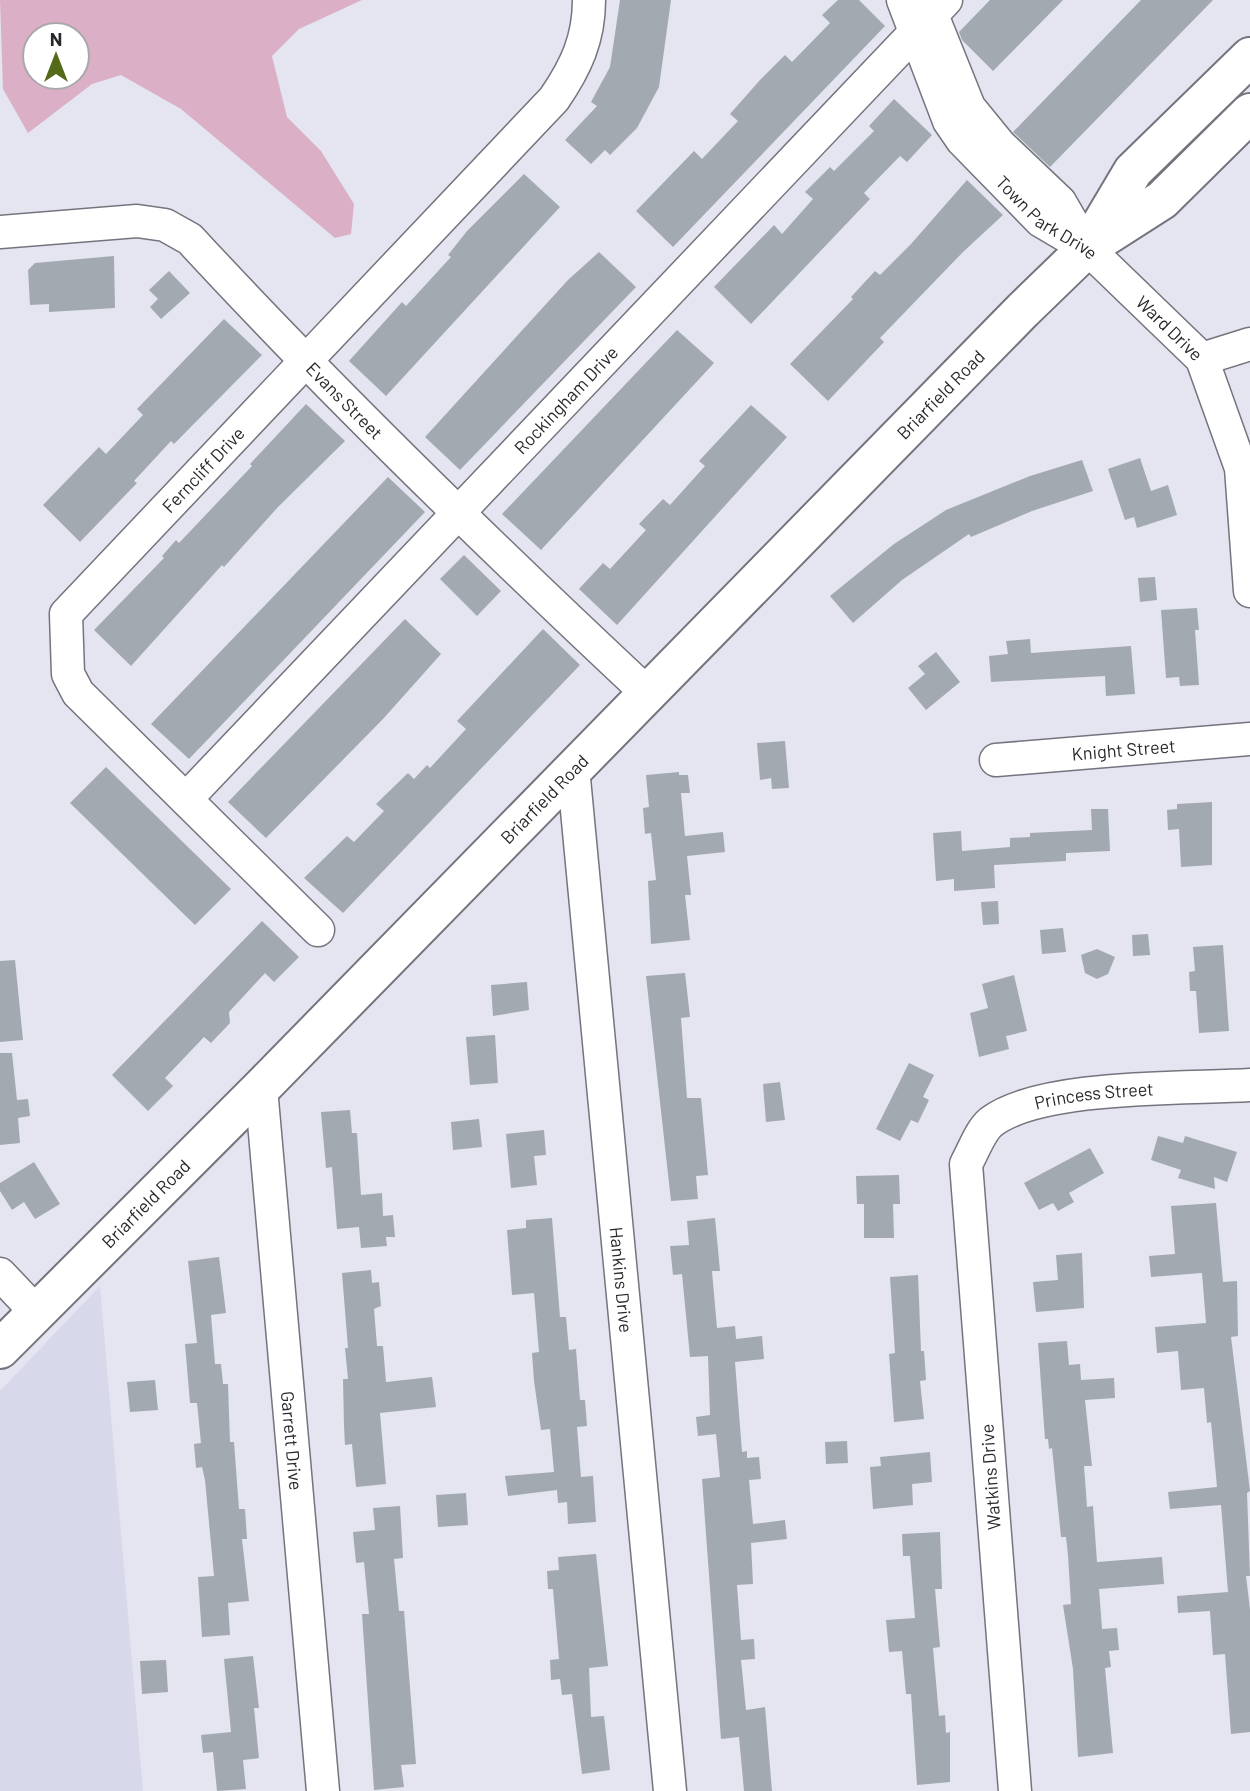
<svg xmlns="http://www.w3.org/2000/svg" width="1250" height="1791" viewBox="0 0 1250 1791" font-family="Barlow,sans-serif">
<rect width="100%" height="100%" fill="#e4e5f0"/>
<path fill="#d7d8ea" d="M100,1286L143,1791H0V1391Z"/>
<path fill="#dbafc5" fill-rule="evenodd" d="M0,0H362L299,29L272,56L287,117L321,151L354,204L351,234L335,238L181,109L121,75L92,84L28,133L3,89ZM35,35H77V77H35Z"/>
<path fill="#a2a9b1" d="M620,0H671L659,87L637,128L610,155L605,150L591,164L565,140L597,106L591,102L610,67Z
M838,0H859L885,26L673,247L636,211L694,151L702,159L738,121L730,114L760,80L785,55L792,62L830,23L822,15Z
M990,0H1063L993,71L962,40L959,32Z
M1141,0H1213L1050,167L1013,132Z
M894,99L932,135L907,162L900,156L864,193L870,199L751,324L714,287L774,225L782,234L813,199L805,192L830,167L834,171L874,131L869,126Z
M524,174L560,207L386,396L349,361L402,302L406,306L451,257L448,255L467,231Z
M967,180L1003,215L963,252L880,338L884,342L828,401L790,364L853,299L851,297L875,271L880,275L911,244Z
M599,252L636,287L460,470L425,437L568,280Z
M114,256L115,308L49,312V304L30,305L28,270L35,263Z
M169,271L190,293L161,319L150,307L158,299L149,290Z
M224,319L262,355L174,444L171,441L134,481L137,483L80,542L43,505L99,447L106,454L143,415L137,409Z
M677,330L714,363L541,550L502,514Z
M306,404L345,441L278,507L224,567L222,565L131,666L94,630L164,558L162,556L176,540L179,543L252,466L250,464Z
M751,405L787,437L617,625L579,589L603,563L610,569L646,530L639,524L663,499L670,505L705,466L699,461Z
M1140,458L1151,491L1168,485L1177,515L1137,528L1134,517L1125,520L1108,469Z
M1082,460L1093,491L1032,511L971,537L969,534L902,580L853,623L830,596L894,544L946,510L1030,476Z
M388,477L425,512L189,759L151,724Z
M464,555L501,591L477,616L440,579Z
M1155,577L1157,600L1140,602L1138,578Z
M1197,608L1199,630H1195L1199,685L1180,686L1179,677L1166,678L1161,610Z
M405,619L441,654L383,719L266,838L228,802Z
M543,629L580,665L343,913L304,878L347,836L354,842L384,811L376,804L408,773L414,779L427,765L430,768L466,729L457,721Z
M1030,639L1031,653L1131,646L1135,694L1106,696L1105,676L991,682L989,656L1008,654L1006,641Z
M936,652L960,682L926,710L908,688L925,674L918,666Z
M785,741L789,788L772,789L771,778L760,780L757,743Z
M106,767L231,889L195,925L70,803Z
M679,772V775H688L690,793H681L685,836L723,832L725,852L687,856L691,895H685L690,940L651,944L648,881L656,880L651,833L645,834L643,808L649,807L646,775Z
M1212,802V865L1181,867L1179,829L1168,830L1167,810L1177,809V804Z
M1091,809H1108L1110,851L1066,853V861L994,865L995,888L954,891V879L936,881L933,833L961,831L962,851L1010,847V838L1030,837V833L1092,830Z
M998,901L999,924L983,925L981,902Z
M262,921L299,957L274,982L265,973L229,1012L230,1023L211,1043L204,1037L165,1078L173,1086L148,1111L112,1075Z
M1063,928L1066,952L1042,954L1040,930Z
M1148,934L1150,955L1133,956L1132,935Z
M1223,945L1229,1031L1199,1033L1196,991H1190L1189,972L1195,971L1193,947Z
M1097,949L1115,957L1108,974L1097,979L1085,973L1081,955Z
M15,960L23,1040L0,1042V961Z
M685,973L690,1017L681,1018L687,1098H701L708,1175L696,1176L698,1199L671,1201L646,976Z
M1014,975L1027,1031L1006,1036L1009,1049L979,1057L970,1013L988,1008L982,984Z
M527,982L529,1010L493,1016L491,985Z
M495,1035L498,1083L470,1085L466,1037Z
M0,1053H12L17,1100L28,1099L30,1116L18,1118L20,1143L0,1145Z
M909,1063L934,1075L923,1097L929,1100L918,1123L911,1120L900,1141L876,1129Z
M780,1082L785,1120L766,1122L763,1084Z
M350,1110L352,1133H357L361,1195L382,1193L383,1216L393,1215L395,1237H386L387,1246L361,1248L359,1227L337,1229L332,1167L326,1168L321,1112Z
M479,1119L482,1147L453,1150L451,1122Z
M544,1130L546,1155L534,1156L537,1185L511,1188L506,1134Z
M1158,1136L1183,1143L1185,1136L1237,1152L1227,1182L1214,1177L1215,1189L1178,1178L1181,1170L1151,1160Z
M1090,1148L1104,1173L1069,1193L1074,1202L1058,1211L1053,1203L1039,1210L1024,1183Z
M34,1162L60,1204L35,1219L24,1202L12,1210L0,1191V1183Z
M899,1175L900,1204H893L894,1238H864V1204H857L856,1176Z
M1216,1203L1223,1282L1237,1281L1238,1336L1231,1337L1250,1491L1247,1493L1250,1576H1246L1250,1609V1732L1231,1734L1225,1654L1213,1655L1210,1611L1178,1613L1177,1596L1228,1592L1221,1505L1170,1509L1168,1492L1217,1487L1211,1422L1207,1423L1204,1388L1181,1390L1178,1351L1157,1353L1155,1327L1206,1323L1202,1273L1151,1277L1149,1256L1175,1254L1171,1206Z
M552,1218L560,1317H566L569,1350L576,1349L580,1400H585L587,1426L577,1427L581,1477L593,1476L596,1522L568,1524L567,1502L558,1503L557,1490L508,1496L505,1476L554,1472L550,1429L541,1430L534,1381L532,1353L539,1352L534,1293L512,1295L507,1230L526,1228V1220Z
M715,1218L720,1271H712L717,1328L735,1326L736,1339L762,1336L764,1359L735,1362L742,1452L747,1451V1458L759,1457L761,1479L749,1480L753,1524L785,1520L787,1539L751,1543L753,1584L737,1585L741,1640L754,1639L755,1659L741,1660L746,1710L765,1707L772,1791H744L739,1737L721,1739L702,1479L720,1477L716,1434L698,1436L696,1417L710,1415L708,1356L690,1357L682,1274L673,1275L670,1246L689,1245L687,1221Z
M1082,1253L1084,1308L1036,1312L1033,1282L1058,1280L1056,1255Z
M219,1257L226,1313L211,1315L215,1364H221L223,1384H228L230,1442H234L239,1509H245L247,1539H242L249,1601L228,1603L230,1635L202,1637L198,1577L214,1576L205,1480L202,1467L196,1468L194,1444L201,1443L197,1403H190L185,1344L197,1343L188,1261Z
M371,1270L372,1283L379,1282L381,1306L374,1309L377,1346H383L386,1382L432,1377L436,1407L380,1413L386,1484L356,1487L352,1444L345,1445L344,1426L343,1379H348L345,1348H348L342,1273Z
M918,1275L921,1351H924L926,1380L920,1381L924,1419L894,1422L889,1354L895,1353L890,1277Z
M1067,1341L1069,1365L1080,1364L1081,1380L1114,1378L1115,1398L1085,1400L1092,1466H1084L1087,1507L1093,1506L1097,1562L1162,1557L1164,1584L1099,1589L1102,1629L1117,1628L1119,1650L1109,1651L1111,1667L1105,1668L1113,1753L1078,1757L1073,1669L1063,1605L1071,1604L1068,1555L1066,1537H1061L1052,1448L1049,1449L1048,1439H1045L1038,1343Z
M155,1380L158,1410L130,1412L127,1382Z
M847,1441L848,1463L826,1464L825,1442Z
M930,1452L932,1482L912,1484L913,1505L873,1509L870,1467L881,1466L880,1457Z
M466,1493L468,1525L438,1527L436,1495Z
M400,1506L403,1558L394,1559L399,1611H404L416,1764L401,1765L404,1787L374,1790L362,1614H369L364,1562L356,1563L353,1532L375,1530L373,1508Z
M940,1532L942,1589H935L940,1647L933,1648L939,1716L945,1715L946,1733L950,1732V1782L917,1785L911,1694H906L902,1651L889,1652L886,1620L915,1618L910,1556H903L902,1534Z
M596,1554L608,1666L589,1668L591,1717L604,1716L610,1770L582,1774L572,1694L562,1695L560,1679L551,1680L550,1660L559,1659L553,1589H548L547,1571L559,1570L558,1557Z
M253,1656L259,1708H254L259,1758L243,1760L246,1789L217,1791L213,1752L203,1753L201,1735L231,1732L224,1659Z
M166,1660L168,1692L142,1694L140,1661Z"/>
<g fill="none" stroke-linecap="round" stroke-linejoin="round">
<defs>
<g id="minor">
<path id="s1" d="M903,0L949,121L962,140L1041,221L1087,248L1202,359L1241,468L1250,591"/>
<path d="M926,0L969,107L1000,145L1060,202L1086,247"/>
<path id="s2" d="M0,232L137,221L165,225L190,239C335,396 490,546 646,692"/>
<path d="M1202,359L1250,344"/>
<path id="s3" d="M996,760L1250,739"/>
<path id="s4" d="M573,768L670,1791"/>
<path id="s5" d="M186,799L946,0"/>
<path id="s6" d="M318,930L78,693L68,674L66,614L554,99C576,67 589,39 589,0"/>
<path id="s7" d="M261,1088L323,1791"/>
<path d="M0,1274L36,1312"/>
<path id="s8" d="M1015,1791L966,1164C973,1152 980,1131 991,1122C1041,1084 1185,1089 1250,1085"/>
</g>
<g id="major">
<path d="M1092,240L1133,171L1250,57"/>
<path id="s9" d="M0,1349L261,1088L1023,310L1087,248L1162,200L1250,113"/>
</g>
</defs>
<use href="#minor" stroke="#74747e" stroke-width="35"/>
<use href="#major" stroke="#74747e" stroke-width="42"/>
<use href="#minor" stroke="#fff" stroke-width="32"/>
<use href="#major" stroke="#fff" stroke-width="38"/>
</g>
<g text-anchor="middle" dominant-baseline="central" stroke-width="5" stroke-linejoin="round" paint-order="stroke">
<g font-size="18" fill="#29292d" stroke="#fff">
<text stroke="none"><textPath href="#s1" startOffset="268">Town Park Drive</textPath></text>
<text stroke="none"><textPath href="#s1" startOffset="434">Ward Drive</textPath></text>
<text stroke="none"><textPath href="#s9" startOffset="1340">Briarfield Road</textPath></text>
<text stroke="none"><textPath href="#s5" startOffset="551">Rockingham Drive</textPath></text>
<text stroke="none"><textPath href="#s2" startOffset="418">Evans Street</textPath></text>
<text stroke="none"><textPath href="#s6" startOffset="618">Ferncliff Drive</textPath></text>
<text stroke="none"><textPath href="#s3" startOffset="128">Knight Street</textPath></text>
<text stroke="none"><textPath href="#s9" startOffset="774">Briarfield Road</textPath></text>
<text stroke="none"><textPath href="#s8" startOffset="786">Princess Street</textPath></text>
<text stroke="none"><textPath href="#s9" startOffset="206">Briarfield Road</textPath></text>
<text stroke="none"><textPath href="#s4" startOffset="514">Hankins Drive</textPath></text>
<text stroke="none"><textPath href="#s7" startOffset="354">Garrett Drive</textPath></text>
<text transform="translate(990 1477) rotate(-94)">Watkins Drive</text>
</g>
</g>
<g transform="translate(56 56)"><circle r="33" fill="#ffffff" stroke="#a9a9ab" stroke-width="2"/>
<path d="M0-5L12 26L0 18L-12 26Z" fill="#546a19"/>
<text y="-10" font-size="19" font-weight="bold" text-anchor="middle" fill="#29292d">N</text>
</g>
</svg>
